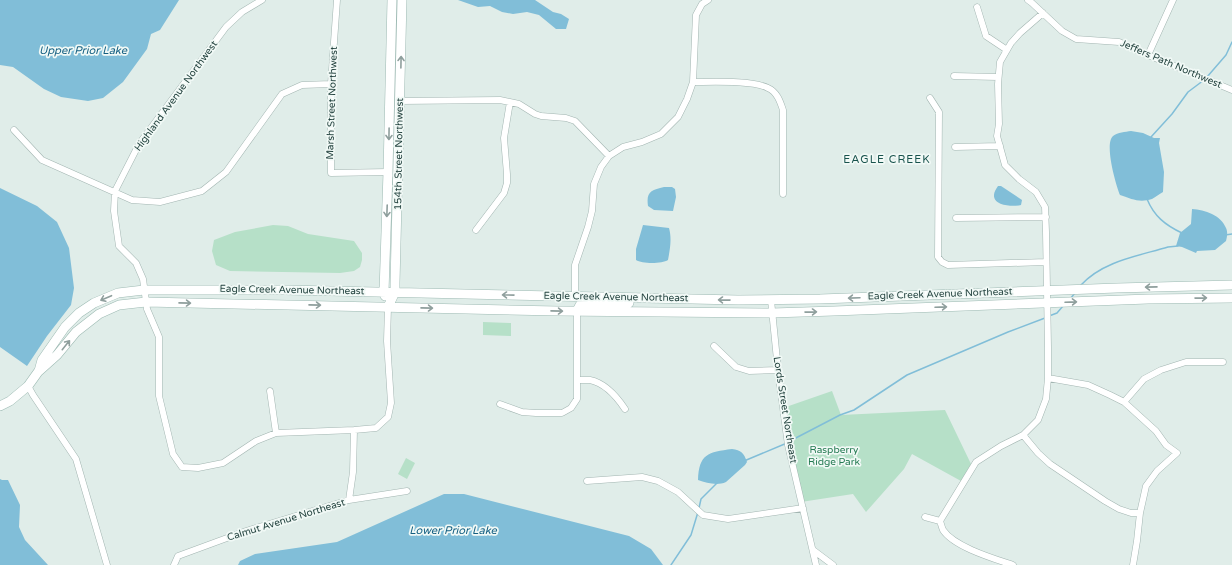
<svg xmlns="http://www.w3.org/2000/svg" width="1232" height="565" viewBox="0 0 1232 565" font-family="'Varela Round',sans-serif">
<rect width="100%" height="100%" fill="#e0ede9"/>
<path fill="#b6e0c8" d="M273,225L288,226L308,234L354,241L362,253V260L360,267L354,271L340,273L230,271L216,265L212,251L214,240L235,232Z
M483,322L511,323V336L483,335Z
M832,391L841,415L945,410L971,464L961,481L912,454L904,469L866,512L853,494L801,502L783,408Z
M406,458L415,463L407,479L398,474Z"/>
<path fill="#81bed8" d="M0,0H179L160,30L151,34L147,49L123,82L103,98L88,101L61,97L44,89L13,67L0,65Z
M458,0H535L553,12L561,14L569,19L566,29H556L539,15L527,12L513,14L502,12L490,6L478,7Z
M1131,131L1143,133L1154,138H1160L1159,143L1164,172L1163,192C1159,194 1156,197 1152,199C1139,203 1132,199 1120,195C1116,185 1104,144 1113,136C1118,132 1125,132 1131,131Z
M998,186H1001L1022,200L1021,205C1014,207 993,206 994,195C994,192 996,189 998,186Z
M664,187H672L675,189L676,197L673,211L654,210L648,206C646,192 651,190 664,187Z
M0,188L37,206L57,222L69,248L74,288L71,305L47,336L27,366L0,347Z
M1192,209C1205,210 1221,215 1226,228C1228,232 1227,237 1226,241L1215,250L1197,251L1196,253L1182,247L1176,246L1180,233L1191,224Z
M643,225L669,228C672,239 670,249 668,260C662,264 642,264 636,260V249Z
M732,449C741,450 744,453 747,462L745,465L726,482C717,486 707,483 698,480C699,454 708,452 732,449Z
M0,479L2,480H8L20,505L19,527L25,540L48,565H0Z
M444,494H464L629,536L651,549L663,565H238L240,561L255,554L337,542Z"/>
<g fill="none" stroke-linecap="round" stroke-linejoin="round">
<path stroke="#81bed8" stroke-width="1.5" d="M1207,77L1226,55L1232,42
M1151,137L1172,114L1188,92L1204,80
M1147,199C1154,216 1165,225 1182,233
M1225,235L1232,234
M1081,285C1103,261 1138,256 1168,247L1178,246
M1070,299L1075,293
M1049,316L1057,313L1063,306
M790,441L840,415L854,410L907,375L1008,332L1045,318
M744,461L787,443
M699,508L701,499L717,483
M671,565L691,535L698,512"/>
<defs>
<path id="street" d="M262,0L242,12L226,27L139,144L115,191L114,211L119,246L136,263L143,279L147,309L159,337V396L173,454L182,467L198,468L223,463L256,441L276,433L354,430L376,428L388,417L391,403L387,341L388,307
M337,0L331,84V173L388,172
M1028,0L1032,3L1062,31L1076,39L1119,42L1148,55L1232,90
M977,7L986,36L1007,50
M1148,55L1173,0
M954,76L998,77
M693,82C711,82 752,80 768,88C777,92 780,101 783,110V194
M930,98L939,112L938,257L942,262L948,265L1046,262
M400,101L500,100L519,104L535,114L541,116L566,118L575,121L609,156
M14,130L42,160L132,200L160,202L202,191L226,172L282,94L302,85L331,84
M955,147L1000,146
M956,218L1046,217
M476,230L504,193L507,183V174L504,138L510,102
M575,296V265L588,227L592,211L594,184L601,167L609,156L623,147L642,142L661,134L678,117L687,99L693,82L696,15L702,4L708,0
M771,300L778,370L788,445L816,565
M714,346L736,367L749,371L778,370
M1048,378L1088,385L1110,395L1124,402L1156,431L1166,445L1177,453L1157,471L1146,486L1140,513L1137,541L1133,565
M577,380C581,380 586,380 590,380C605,383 617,397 625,409
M28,386L33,395L76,459L107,565
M270,391L276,433
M1124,402L1144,379L1161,370L1186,362H1223
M500,404L522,412L536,413H562L571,408L577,399V311
M1023,435L1038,453L1050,464L1105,501L1119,509L1131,513H1140
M587,481L642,477L658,481L678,492L703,515L728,519L803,508
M349,500L353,472L354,430
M925,517L940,521C941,524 942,528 943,530C954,547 995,559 1013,565
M940,521L976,462L1001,446L1023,435L1038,420L1046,399L1048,378V347L1046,232L1045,207L1036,192L1019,179L1005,165L997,136L999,124L998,84L1000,62L1011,43L1020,33L1043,13
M813,550L833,565
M174,565L178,556L246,531L349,500L407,491"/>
<path id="secondary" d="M385,296L384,292L388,172L392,0
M388,307L395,292V283L402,0
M577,311L580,305L584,304H616L629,303
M39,371L42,360L65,327L79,313L94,303L118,293L144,290H286L738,300L820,299L1117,288L1232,285
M0,406L10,401L28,386L38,372L57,355L76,332L99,314L119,305L146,302L558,311L772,313L834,311L1148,299L1232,298"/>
</defs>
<use href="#street" stroke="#a2b5b1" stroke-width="7"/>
<use href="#secondary" stroke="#9dbab3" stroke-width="10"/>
<use href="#street" stroke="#fff" stroke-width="6"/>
<use href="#secondary" stroke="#fff" stroke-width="9"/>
</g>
<defs><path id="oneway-shaft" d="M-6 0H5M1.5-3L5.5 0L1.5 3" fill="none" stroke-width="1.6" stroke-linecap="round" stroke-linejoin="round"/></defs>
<g stroke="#8f9f9d">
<use href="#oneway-shaft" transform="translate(401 62) rotate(-89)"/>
<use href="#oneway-shaft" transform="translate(389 134) rotate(91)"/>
<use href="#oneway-shaft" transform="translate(387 211) rotate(92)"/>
<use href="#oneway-shaft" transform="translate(1151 287) rotate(179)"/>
<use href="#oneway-shaft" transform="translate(508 295) rotate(-179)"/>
<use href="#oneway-shaft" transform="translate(106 298) rotate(157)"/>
<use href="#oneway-shaft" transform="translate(854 298) rotate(178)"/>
<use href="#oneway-shaft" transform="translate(1201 298) rotate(-1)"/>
<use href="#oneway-shaft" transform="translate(724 300) rotate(-179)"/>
<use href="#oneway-shaft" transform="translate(1071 302) rotate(-2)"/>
<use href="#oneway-shaft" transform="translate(185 303) rotate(1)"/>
<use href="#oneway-shaft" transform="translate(315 305) rotate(1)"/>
<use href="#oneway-shaft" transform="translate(941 307) rotate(-2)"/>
<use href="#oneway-shaft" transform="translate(427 308) rotate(1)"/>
<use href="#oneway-shaft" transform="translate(557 311) rotate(1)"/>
<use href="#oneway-shaft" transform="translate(811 312) rotate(-1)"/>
<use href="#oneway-shaft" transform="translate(66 345) rotate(-51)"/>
</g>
<g text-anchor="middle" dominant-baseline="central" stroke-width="3.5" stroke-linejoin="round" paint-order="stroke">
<g font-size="10" fill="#1f3f3b" stroke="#f1f9f6">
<text transform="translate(1171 64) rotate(23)">Jeffers Path Northwest</text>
<text transform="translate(176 96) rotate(-54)">Highland Avenue Northwest</text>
<text transform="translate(332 103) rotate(-88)">Marsh Street Northwest</text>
<text transform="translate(399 154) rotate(-89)">154th Street Northwest</text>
<text transform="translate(292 290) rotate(1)">Eagle Creek Avenue Northeast</text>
<text transform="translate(940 294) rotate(-2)">Eagle Creek Avenue Northeast</text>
<text transform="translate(616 297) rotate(1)">Eagle Creek Avenue Northeast</text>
<text transform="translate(785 410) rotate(81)">Lords Street Northeast</text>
<text transform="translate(286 520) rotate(-17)">Calmut Avenue Northeast</text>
</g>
<g font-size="10" fill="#247a52" stroke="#f1f9f6">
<text x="834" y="450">Raspberry<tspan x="834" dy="12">Ridge Park</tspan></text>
</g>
<g font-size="11" font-style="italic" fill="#125e81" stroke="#f1f9f6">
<text x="83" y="50">Upper Prior Lake</text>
<text x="453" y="530">Lower Prior Lake</text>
</g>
<g font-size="11" letter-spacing="1" fill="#18534d" stroke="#f1f9f6">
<text x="887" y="159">EAGLE CREEK</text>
</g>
</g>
</svg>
